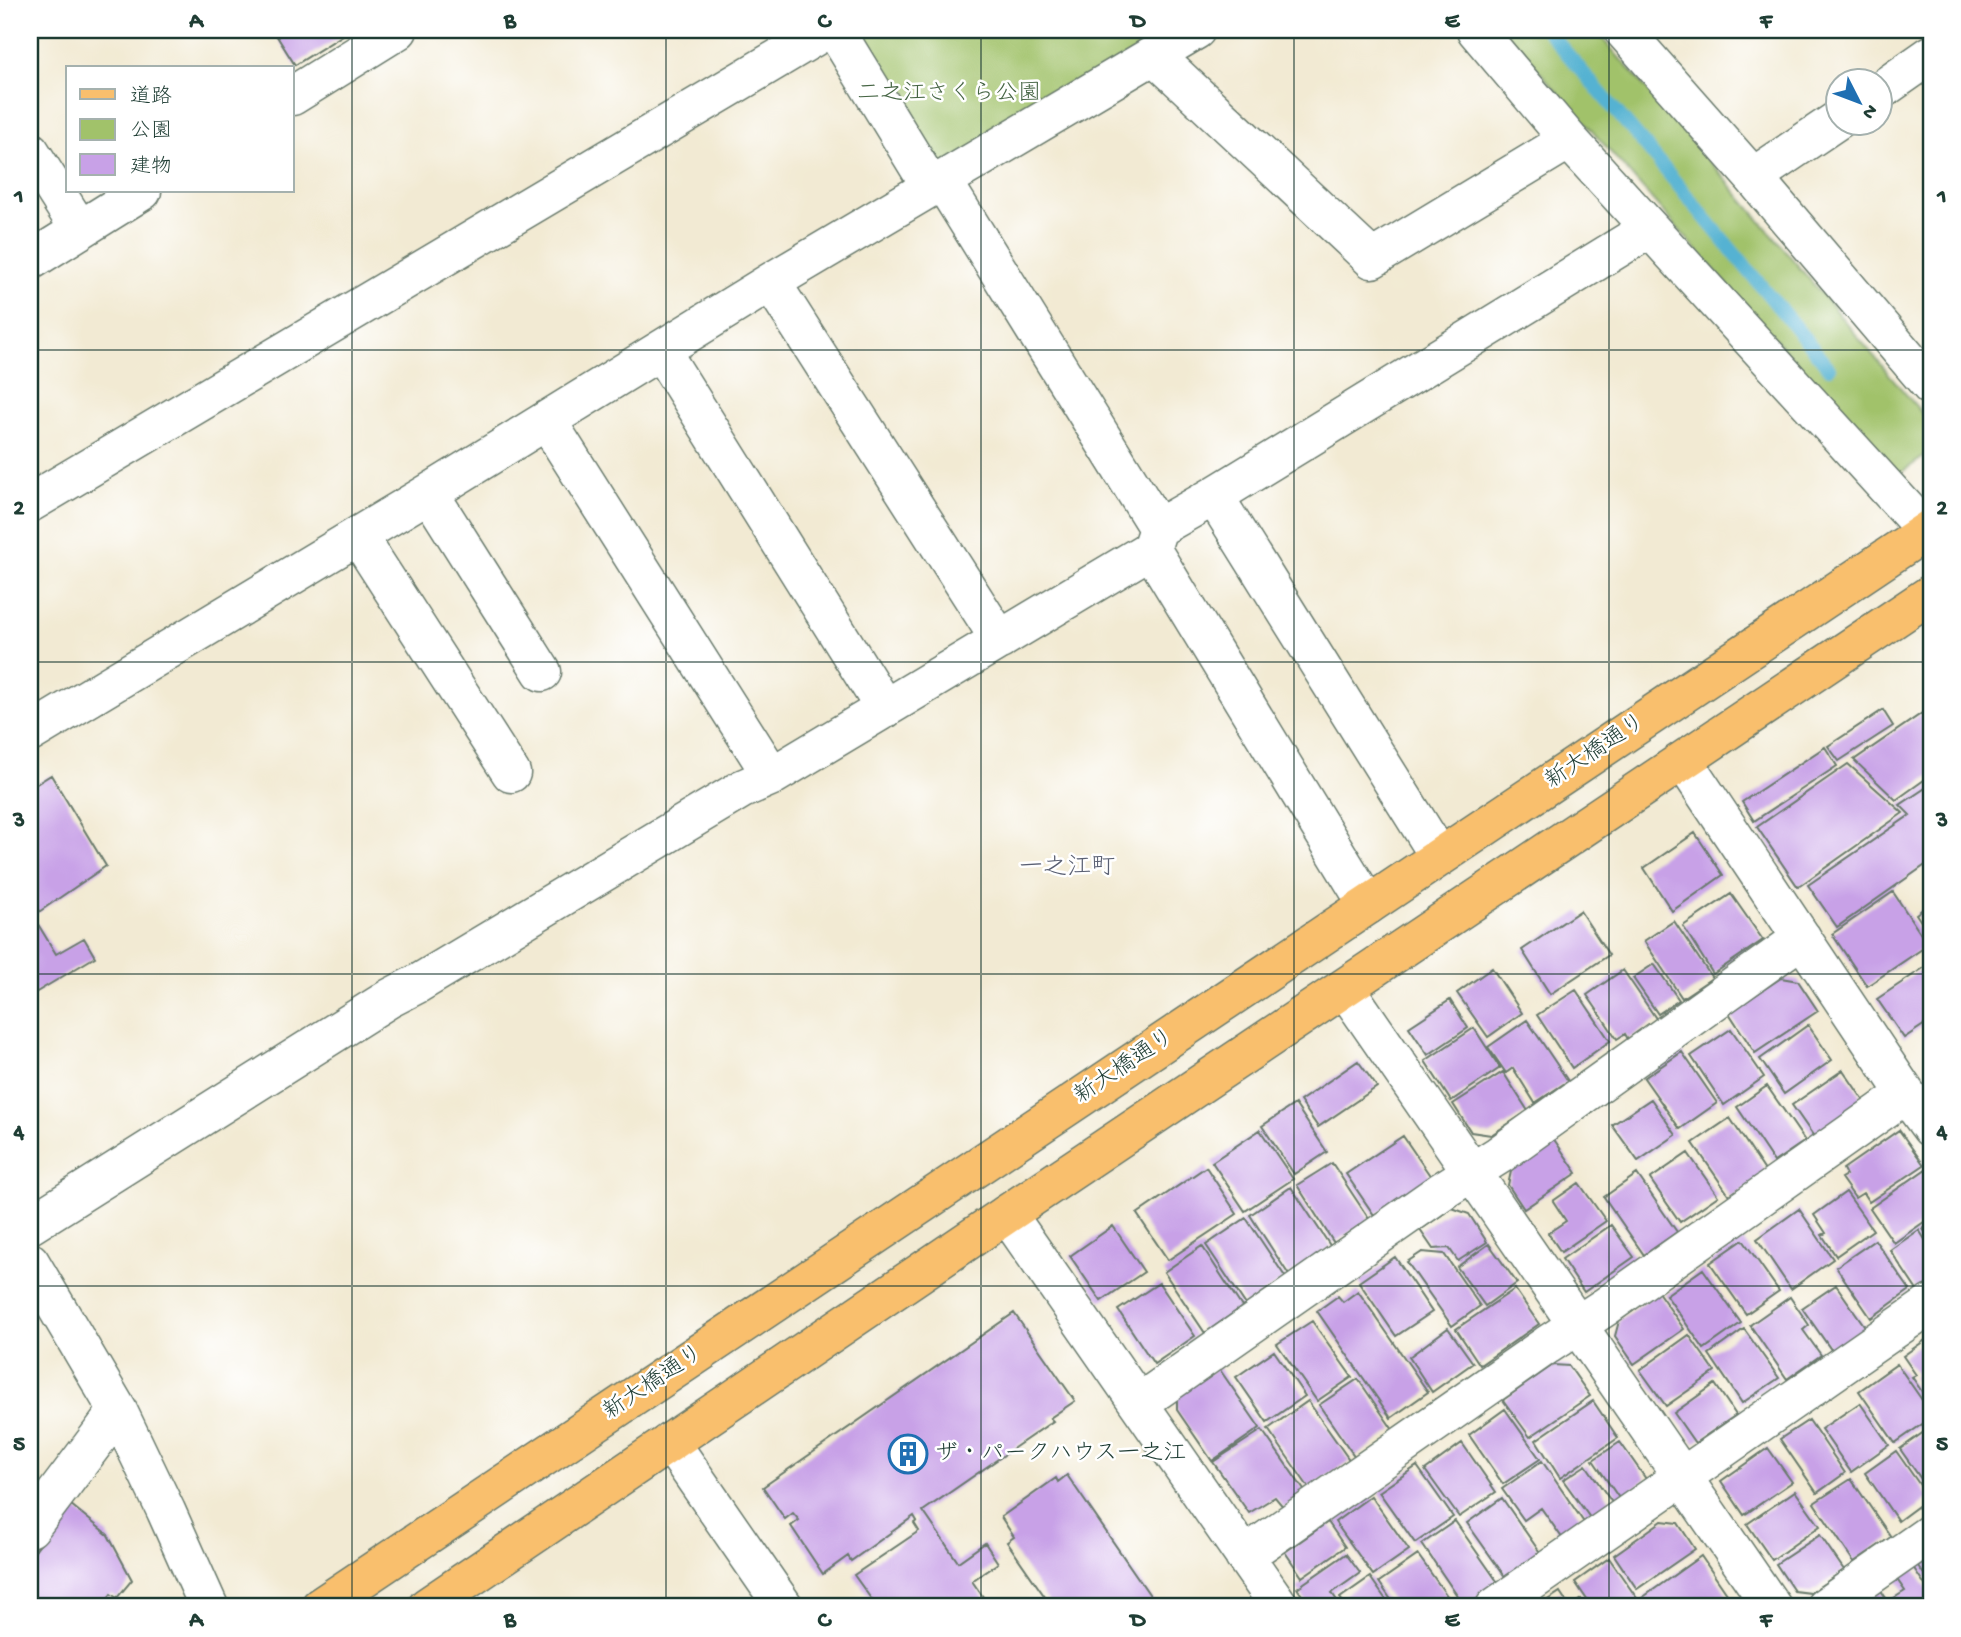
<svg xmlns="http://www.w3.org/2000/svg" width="1961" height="1637" viewBox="0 0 1961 1637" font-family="'Gochi Hand','Klee One',sans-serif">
<rect width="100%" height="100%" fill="#fff"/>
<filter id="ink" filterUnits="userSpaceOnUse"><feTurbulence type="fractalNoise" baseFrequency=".0143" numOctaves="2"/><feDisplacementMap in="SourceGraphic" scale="14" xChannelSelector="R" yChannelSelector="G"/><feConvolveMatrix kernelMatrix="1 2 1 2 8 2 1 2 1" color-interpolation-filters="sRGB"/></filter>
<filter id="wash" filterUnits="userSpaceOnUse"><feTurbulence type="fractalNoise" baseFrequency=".00686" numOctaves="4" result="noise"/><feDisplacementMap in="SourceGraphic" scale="28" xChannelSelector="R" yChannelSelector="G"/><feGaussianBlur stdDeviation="1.57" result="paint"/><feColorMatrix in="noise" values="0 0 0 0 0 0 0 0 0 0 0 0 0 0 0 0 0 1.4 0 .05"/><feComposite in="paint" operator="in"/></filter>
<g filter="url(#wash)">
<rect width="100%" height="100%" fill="#f2ead3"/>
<path fill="#a1c26a" stroke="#60804f" stroke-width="2" d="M837,30H1182L943,174Z
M1503,30H1595L1726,180L1931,424V452L1896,476Z"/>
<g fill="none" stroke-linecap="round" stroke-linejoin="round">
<path stroke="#54b2d2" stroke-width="14" d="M1547,30L1649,150L1829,368"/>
</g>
<g id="blocks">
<path fill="#c8a1e7" d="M273,30H351L295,65Z
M1931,707V775L1896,800L1854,760Z
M1883,710L1893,726L1839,761L1828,746Z
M1825,747L1837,766L1754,821L1742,802Z
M1848,764L1903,813L1798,887L1757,827Z
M51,775L106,866L33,916L56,954L84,938L95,957L30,996V788Z
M1930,785L1931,787V861L1837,927L1808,885L1910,815L1900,805Z
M1695,833L1723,875L1672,911L1644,868Z
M1893,892L1928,945L1867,986L1832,934Z
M1731,894L1763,940L1713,974L1683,926Z
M1931,903V937L1916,914Z
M1580,911L1609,955L1550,994L1522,950Z
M1674,921L1712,978L1682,998L1644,941Z
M1931,963V1020L1904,1038L1877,999Z
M1654,964L1679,1000L1658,1014L1633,978Z
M1492,968L1522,1013L1488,1037L1457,993Z
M1623,970L1657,1020L1628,1039L1625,1034L1617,1039L1587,995Z
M1781,978L1798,981L1818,1011L1755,1053L1729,1013Z
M1576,990L1610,1041L1572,1068L1537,1015Z
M1450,1000L1468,1028L1428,1055L1409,1027Z
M1527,1020L1568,1081L1535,1103L1513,1068L1506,1073L1488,1047Z
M1808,1025L1832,1060L1784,1094L1760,1059Z
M1474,1028L1500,1068L1451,1101L1425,1061Z
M1731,1029L1764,1077L1724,1105L1691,1056Z
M1682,1052L1717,1103L1680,1129L1644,1078Z
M1358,1061L1377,1087L1318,1127L1300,1101Z
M1843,1070L1866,1104L1815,1138L1792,1105Z
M1503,1072L1528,1111L1491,1135L1471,1132L1453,1104Z
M1767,1086L1805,1141L1774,1162L1737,1107Z
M1651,1099L1676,1135L1638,1161L1612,1125Z
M1295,1104L1327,1152L1294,1174L1262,1126Z
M1730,1118L1767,1174L1731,1198L1693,1143Z
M1260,1130L1293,1179L1245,1211L1212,1162Z
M1899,1130L1924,1165L1869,1202L1863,1193L1855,1198L1841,1178L1846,1175L1843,1169Z
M1403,1136L1431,1177L1374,1215L1346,1174Z
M1553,1138L1577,1173L1524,1209L1508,1185L1512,1167Z
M1688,1153L1718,1196L1680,1222L1650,1179Z
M1332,1163L1369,1219L1334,1243L1297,1185Z
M1206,1167L1237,1214L1168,1260L1137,1214Z
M1926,1169L1931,1176V1217L1894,1243L1870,1208Z
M1637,1174L1677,1232L1644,1255L1604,1197Z
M1579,1183L1606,1221L1561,1252L1548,1233L1566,1221L1553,1201Z
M1291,1187L1331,1247L1289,1275L1250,1215Z
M1846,1192L1873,1230L1836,1256L1822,1235L1826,1233L1814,1215Z
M1452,1208L1469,1214L1487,1242L1458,1261L1449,1248L1433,1249L1420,1230Z
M1799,1209L1833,1259L1791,1289L1757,1239Z
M1246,1218L1286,1278L1246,1305L1206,1245Z
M1931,1223V1241L1923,1229Z
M1611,1225L1634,1257L1584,1292L1562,1259Z
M1113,1226L1144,1272L1101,1301L1070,1256Z
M1919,1230L1931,1249V1283L1918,1292L1890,1250Z
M1743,1240L1779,1291L1746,1314L1710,1263Z
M1875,1240L1910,1290L1871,1318L1836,1267Z
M1489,1244L1517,1283L1485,1306L1457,1267Z
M1202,1246L1242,1307L1205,1333L1164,1272Z
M1422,1252L1444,1254L1480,1306L1452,1326L1407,1262Z
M1395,1257L1432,1312L1396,1336L1359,1282Z
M1703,1269L1741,1323L1704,1349L1666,1295Z
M1159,1283L1195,1336L1154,1364L1118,1310Z
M1836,1285L1866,1328L1832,1351L1802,1308Z
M1515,1289L1539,1324L1480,1365L1456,1329Z
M1358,1291L1428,1392L1391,1418L1317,1311L1338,1296L1343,1302Z
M1658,1292L1684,1329L1634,1364L1615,1336L1619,1321Z
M1790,1297L1809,1325L1803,1330L1821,1355L1787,1379L1750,1325Z
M1014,1313L1075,1401L1050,1418L1053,1421L923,1511L958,1562L985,1543L998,1563L972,1581L990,1607H877L854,1575L919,1531L914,1523L917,1521L914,1516L851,1561L848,1556L823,1574L791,1526L799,1520L793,1513L785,1519L763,1487Z
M1312,1321L1352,1377L1317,1401L1277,1344Z
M1448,1328L1473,1363L1432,1392L1409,1357Z
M1744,1329L1779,1378L1742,1403L1709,1354Z
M1689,1335L1715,1372L1666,1406L1640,1370Z
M1931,1336V1405L1912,1377L1916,1375L1903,1356Z
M1274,1351L1305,1396L1267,1422L1236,1377Z
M1897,1364L1931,1413V1418L1895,1443L1859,1391Z
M1553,1365L1569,1366L1590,1396L1530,1437L1503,1400Z
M1218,1367L1260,1428L1212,1461L1177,1410V1395Z
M1358,1379L1393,1430L1355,1457L1319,1405Z
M1715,1384L1736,1415L1695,1443L1674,1413Z
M1308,1401L1350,1461L1309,1488L1268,1429Z
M1593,1401L1618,1438L1560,1478L1536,1440Z
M1860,1403L1889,1445L1851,1472L1821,1429Z
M1505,1409L1540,1459L1503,1484L1469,1435Z
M1809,1420L1845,1473L1817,1493L1780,1439Z
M1931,1427V1493L1900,1449Z
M1262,1430L1306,1493L1284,1508L1275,1497L1249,1513L1213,1462Z
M1620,1442L1646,1479L1619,1498L1593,1460Z
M1462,1443L1496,1492L1459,1517L1425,1470Z
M1768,1448L1792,1482L1744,1515L1721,1481Z
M1896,1451L1929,1498L1898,1521L1865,1473Z
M1542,1461L1585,1524L1563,1539L1541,1508L1524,1520L1502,1489Z
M1586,1465L1613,1504L1591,1519L1563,1480Z
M1417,1466L1453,1517L1415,1543L1379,1492Z
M1067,1475L1158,1607H1052L1007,1542L1014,1537L1001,1517L1056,1478L1058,1482Z
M1851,1479L1891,1537L1854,1562L1814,1503Z
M1795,1491L1820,1526L1772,1560L1747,1524Z
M1371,1496L1409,1550L1373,1575L1335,1522Z
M1502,1498L1541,1554L1506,1578L1467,1523Z
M70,1504L108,1535L132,1580L117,1598L111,1594L101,1607H30V1558Z
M1455,1521L1499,1584L1465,1607L1422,1544Z
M1662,1521L1678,1523L1695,1549L1637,1589L1614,1555Z
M1328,1522L1345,1547L1302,1577L1285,1552Z
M1820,1535L1844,1570L1810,1593L1794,1591L1776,1564Z
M1346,1554L1360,1573L1332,1593L1340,1605L1337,1607H1310L1297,1588Z
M1418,1555L1455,1607H1396L1379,1582Z
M1701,1556L1727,1594L1709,1607H1648L1642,1598Z
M1931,1556V1584L1918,1566Z
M1609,1558L1643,1607H1592L1575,1582Z
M1913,1567L1931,1594V1607H1896L1891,1600L1905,1591L1896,1578Z
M1370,1577L1391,1607H1347L1340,1598Z
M1880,1589L1892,1607H1853Z
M1560,1592L1570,1607L1581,1599L1586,1607H1537Z
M1731,1595L1740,1607H1714Z"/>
</g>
</g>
<g filter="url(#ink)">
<use href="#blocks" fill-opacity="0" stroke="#697a6c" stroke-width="2"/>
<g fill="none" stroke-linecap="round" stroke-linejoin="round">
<defs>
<path id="minor" d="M835,30L931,187
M1476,30L1569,140L1931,536
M1623,30L1753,177L1931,386
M1155,56L1372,259L1569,140
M1881,90L1931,55
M292,96L398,30
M30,151L80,230
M1753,177L1839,119
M942,180L1158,528
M30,261L142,191
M771,282L1000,640
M661,351L885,709
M547,421L772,776
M429,493L542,672
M1214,496L1439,856
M30,503L826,30
M358,536L511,773
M1151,549L1368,905
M30,733L429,493L771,282L1196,30
M1684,762L1906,1094L1931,1128
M1345,988L1772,1607
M1007,1214L1280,1607
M30,1225L390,998L419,983L742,789L772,776L1151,549L1158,528L1214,496L1649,229
M30,1262L118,1411L166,1511L209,1607
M1139,1403L1442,1191L1499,1155L1802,938
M670,1442L784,1607
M30,1528L118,1411
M1244,1556L1547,1345L1605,1307L1906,1094
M1495,1607L1931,1304
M1825,1607L1931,1533"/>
<path id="major" d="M320,1607L1931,528
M427,1607L1007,1214L1931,594"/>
</defs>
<use href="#minor" stroke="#697a6c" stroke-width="41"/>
<use href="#major" stroke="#697a6c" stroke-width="41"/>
<use href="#minor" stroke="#fff" stroke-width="38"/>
<use href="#major" stroke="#f9bf6d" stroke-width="38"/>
</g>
</g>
<path fill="none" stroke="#1f3d34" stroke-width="2" stroke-opacity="0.55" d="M352,30V1607M666,30V1607M981,30V1607M1294,30V1607M1609,30V1607M30,350H1931M30,662H1931M30,974H1931M30,1286H1931"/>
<defs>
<symbol id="building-ring" viewBox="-11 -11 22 22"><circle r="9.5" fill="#fff" stroke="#1f6fb2" stroke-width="1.5"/><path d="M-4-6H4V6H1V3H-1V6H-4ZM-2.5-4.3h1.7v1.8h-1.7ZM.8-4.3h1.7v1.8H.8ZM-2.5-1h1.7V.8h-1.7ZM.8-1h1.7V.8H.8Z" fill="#1f6fb2"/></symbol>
</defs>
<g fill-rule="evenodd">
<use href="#building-ring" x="886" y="1432" width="44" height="44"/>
</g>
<g text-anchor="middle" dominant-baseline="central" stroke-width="5" stroke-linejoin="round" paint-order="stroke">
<g font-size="23" fill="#466544" stroke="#fff">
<text x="949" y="94">二之江さくら公園</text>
</g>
<g font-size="23" fill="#1f3d34" stroke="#fff">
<text transform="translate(1596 752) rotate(-34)">新大橋通り</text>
<text transform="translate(1125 1067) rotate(-34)">新大橋通り</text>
<text transform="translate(654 1383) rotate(-34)">新大橋通り</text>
</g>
<g font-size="23" fill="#1f3d34" stroke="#fff" text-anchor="start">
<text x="935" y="1454">ザ・パークハウス一之江</text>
</g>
<g font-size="24" fill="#5a6073" stroke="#fff">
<text x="1067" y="868">一之江町</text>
</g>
</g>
<rect width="1961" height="1637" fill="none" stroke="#fff" stroke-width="77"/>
<rect x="66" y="66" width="228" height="126" fill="#ffffff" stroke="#a5b1ae" stroke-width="2"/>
<rect x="80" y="89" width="35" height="10" fill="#f9bf6d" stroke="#a5b1ae" stroke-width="2"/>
<text x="130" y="102" font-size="21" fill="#1f3d34">道路</text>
<rect x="80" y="119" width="35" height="21" fill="#a1c26a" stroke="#a5b1ae" stroke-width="2"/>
<text x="130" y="136" font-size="21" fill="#1f3d34">公園</text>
<rect x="80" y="154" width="35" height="21" fill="#c8a1e7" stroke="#a5b1ae" stroke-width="2"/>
<text x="130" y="172" font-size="21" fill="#1f3d34">建物</text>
<g transform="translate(1859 102) rotate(132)"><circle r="33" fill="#ffffff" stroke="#a5b1ae" stroke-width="2"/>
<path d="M0-5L12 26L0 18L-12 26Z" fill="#1f6fb2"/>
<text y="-10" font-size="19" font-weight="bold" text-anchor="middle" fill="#1f3d34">N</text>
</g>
<rect x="38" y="38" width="1885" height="1560" fill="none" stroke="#1f3d34" stroke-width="2.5"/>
<g font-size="23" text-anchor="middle" font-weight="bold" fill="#1f3d34">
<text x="196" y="27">A</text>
<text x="510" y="27">B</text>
<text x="824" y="27">C</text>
<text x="1138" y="27">D</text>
<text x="1452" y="27">E</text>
<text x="1766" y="27">F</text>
<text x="19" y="202">1</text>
<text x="1942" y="202">1</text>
<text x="19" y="514">2</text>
<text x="1942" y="514">2</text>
<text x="19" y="826">3</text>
<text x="1942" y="826">3</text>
<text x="19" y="1138">4</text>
<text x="1942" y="1138">4</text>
<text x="19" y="1450">5</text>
<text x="1942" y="1450">5</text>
<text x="196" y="1626">A</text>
<text x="510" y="1626">B</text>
<text x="824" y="1626">C</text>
<text x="1138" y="1626">D</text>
<text x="1452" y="1626">E</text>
<text x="1766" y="1626">F</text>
</g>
</svg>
